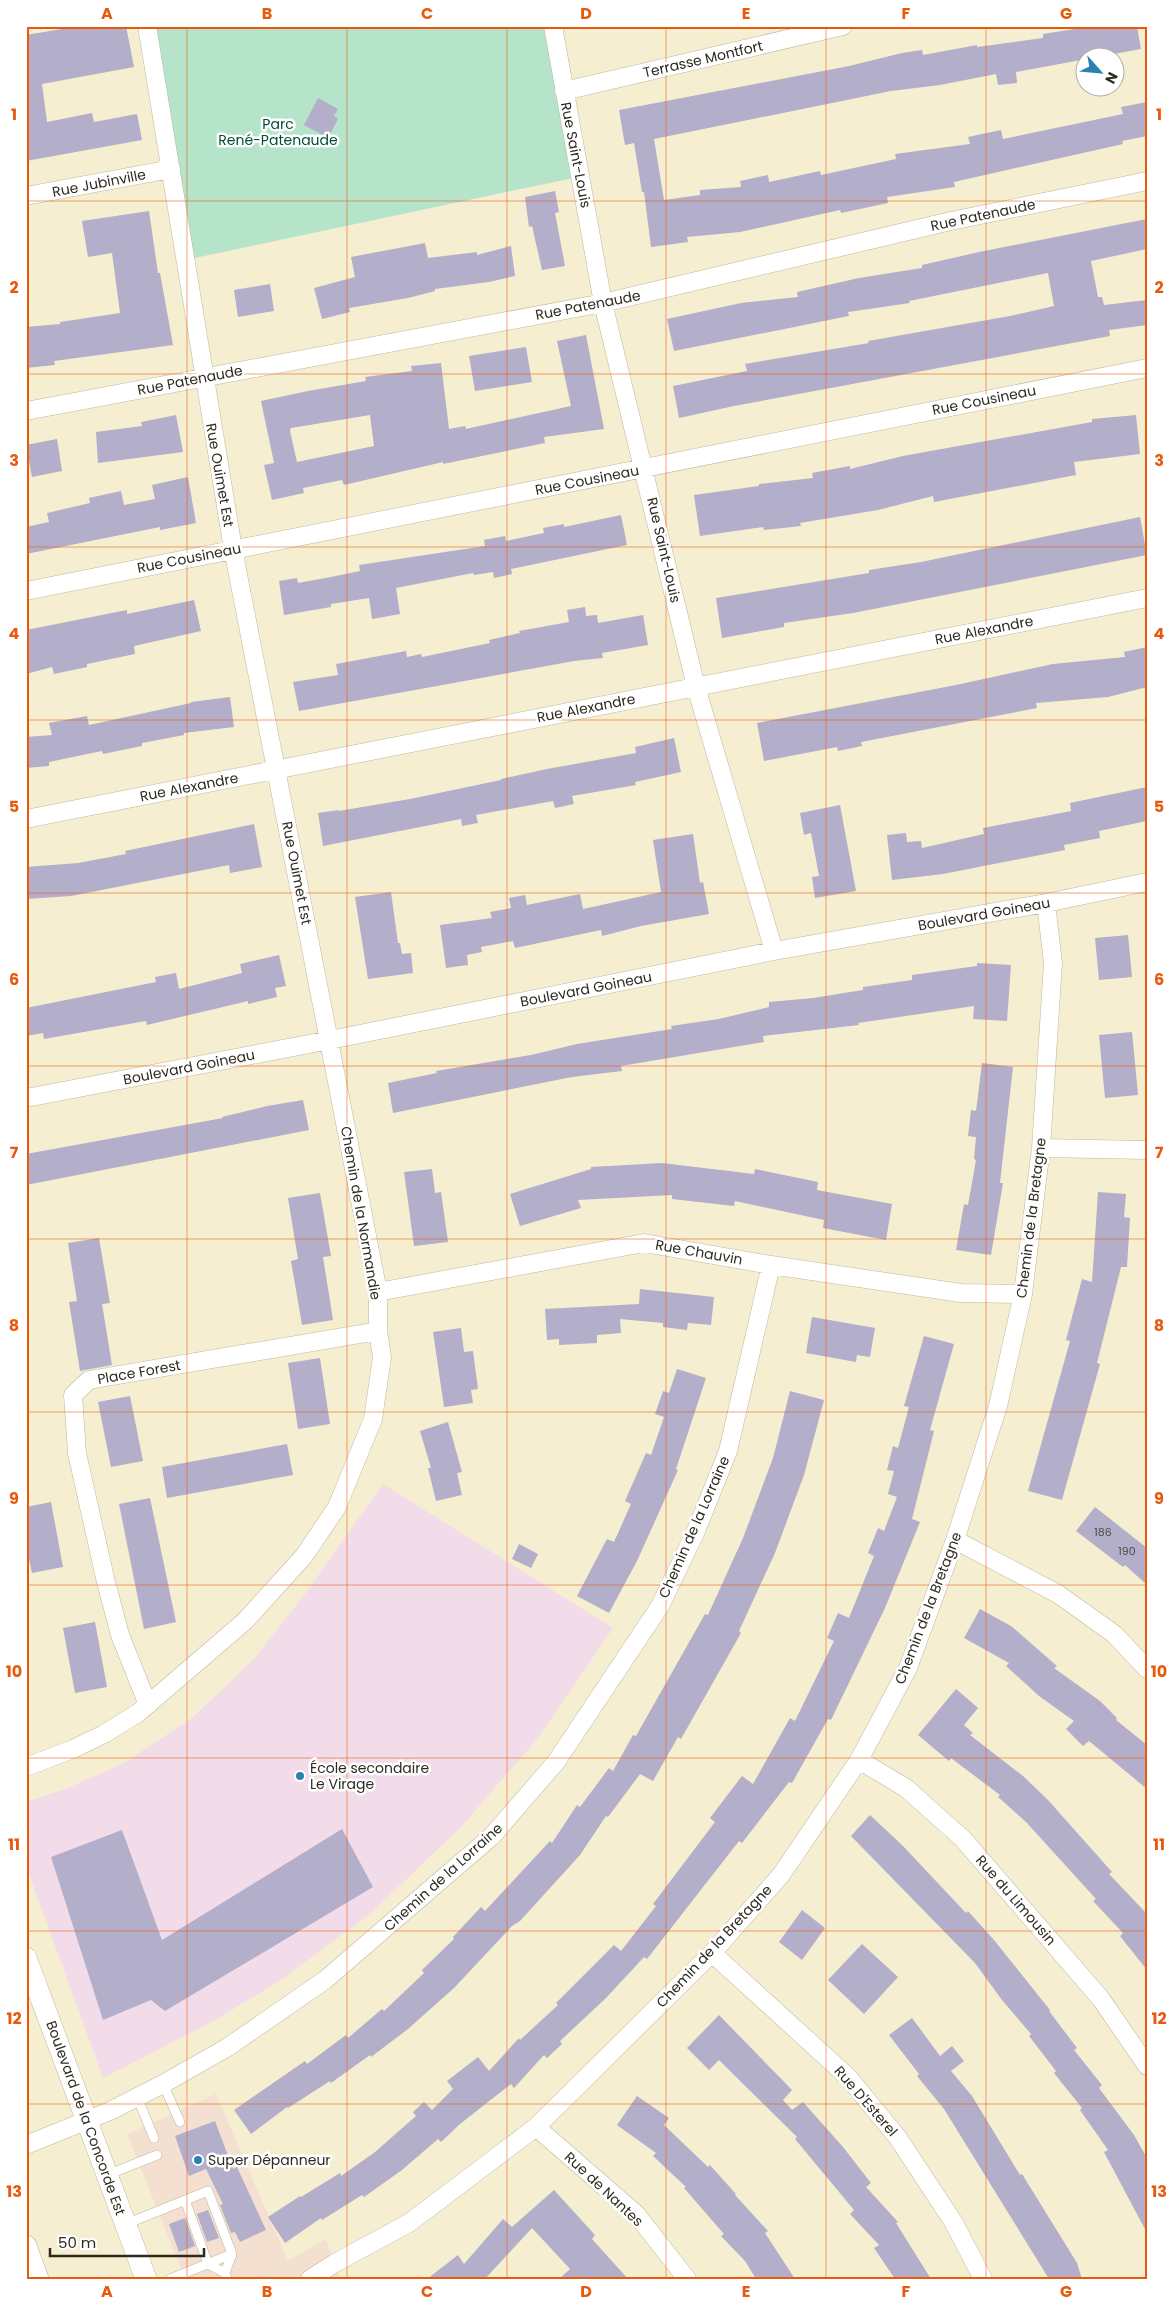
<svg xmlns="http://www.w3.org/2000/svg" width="1173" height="2305" viewBox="0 0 1173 2305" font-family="Poppins,sans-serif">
<rect width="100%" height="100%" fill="#f6eed1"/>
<path fill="#f4e0d1" d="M216,2094L288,2261L326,2239L340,2279H185L127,2134Z"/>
<path fill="#f3dce9" d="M383,1484L613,1628L538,1738L461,1827L370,1914L284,1978L214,2021L103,2078L26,1866V1802L65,1789L124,1763L192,1718L254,1659L308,1590Z"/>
<path fill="#b6e4cb" d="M147,26H548L578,177L190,259Z"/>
<path fill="#b3aec9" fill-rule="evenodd" d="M80,26H126L134,67L42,84L47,122L92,113L94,122L137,114L142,140L26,161V35Z
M1094,26H1137L1141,49L1016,72L1017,83L998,85L996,74L940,85L891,91L654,139L664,200L700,195V190L741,187L740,181L768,175L769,182L820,171L821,175L896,159L895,154L970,144L968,137L1001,130L1003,139L1123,114L1121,107L1147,102V136L1122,141L1123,144L954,182L955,187L887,197L888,203L841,213L840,210L740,232L687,237L688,242L651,247L644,192H642L634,143L625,145L619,110L849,66L902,53L922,50L923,55L977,45V47L1043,38V34Z
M318,98L338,109L334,116L338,119L328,138L304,125Z
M555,191L559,212L555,213L565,266L542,270L532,226L529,227L525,197Z
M149,211L158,273H160L173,345L54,361L55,365L26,368V327L60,324V322L120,313L112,253L88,257L82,221Z
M1147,219V249L1091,261L1098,297H1102L1104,305L1147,300V325L1109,330L1110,336L734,406L679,418L673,386L747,371L745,364L869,343L868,341L1010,316L1054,306L1048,273L909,301L910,303L848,312L849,316L674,351L667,319L741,303L798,297L797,292L859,278L922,268V265L979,252Z
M425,243L428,258L477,252V255L511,246L515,276L489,282L435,289V291L408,298L349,308L350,312L322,319L314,288L355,277L351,257Z
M270,284L274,311L238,317L234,290Z
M586,335L604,429L544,437L545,443L443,464V462L344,485L342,480L303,488L304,493L272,500L264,465L274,463L261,401L308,391L366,381L365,377L412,371L411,366L441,363L449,429L465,426L466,429L571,406L557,341ZM370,415L374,446L297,462L290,431L291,428Z
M526,347L532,382L475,391L469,356Z
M176,415L183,452L98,463L96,432L142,426L141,422Z
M1136,415L1140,454L1074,462L1076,475L934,502L933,496L878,510L800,523L801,526L764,530L763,527L700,536L694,495L759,486V484L813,478L812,473L850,466V469L903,456L1092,422V419Z
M57,439L62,471L32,477L26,445Z
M188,477L196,523L160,530V527L26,554V527L49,522L47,513L90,503L89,498L121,491L124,505L155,499L152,485Z
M621,515L627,545L511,569L512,574L494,578L493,572L474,575L473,573L396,588L400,614L372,619L369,598L331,604V607L284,615L279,581L297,578L298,583L331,577L360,571L359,565L485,546L484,540L505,536L506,541L544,533L543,528L564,524V527Z
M1140,517L1147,555L853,613L784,623V627L722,638L716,598L869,573V570L921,562Z
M194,600L201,631L134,646L135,654L87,664V667L54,674L52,667L26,674V630L127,610V614Z
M585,607L586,616L597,615L598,623L643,615L648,645L602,653L603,658L574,661L299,711L293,682L338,675L336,664L406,651L407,657L421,654L422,657L490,643L489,640L520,633L519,631L569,622L567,610Z
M1147,647V687L1108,697L1036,703L1037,708L861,742L862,746L838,751L837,747L764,761L757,723L956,685L1053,664L1125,657L1124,652Z
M230,697L234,727L184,733V735L142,743V746L103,754L102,751L49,762V766L26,768V737L52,735L49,723L87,716L89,725L191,703V702Z
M674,738L681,772L635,782L636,785L572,796L574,804L555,808L553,801L476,815L478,823L462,826L461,819L323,846L318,813L339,810V811L410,799L501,780V779L547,769L636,753L635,747Z
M1147,787V821L1099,831L1100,838L1064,845L1065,850L943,874L892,880L887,835L906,833L907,842L921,841L922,848L984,834L983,828L1071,811L1070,803Z
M840,805L856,891L815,898L812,877L819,876L811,833L804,835L800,813Z
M254,824L262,867L230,873L229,865L71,896L26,899V867L78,863L126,854L125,851Z
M693,834L700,883L703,882L709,914L641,926L602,936L601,930L515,948L513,941L481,947L482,952L467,955L468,965L446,968L440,925L492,918L490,912L511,908L509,898L525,895L527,905L580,894L583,909L661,892L653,840Z
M391,892L398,943H400L402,954L411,953L413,973L368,979L355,897Z
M1128,935L1132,977L1099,980L1095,938Z
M279,955L286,986L275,988L277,997L248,1004V1001L147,1025L146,1021L44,1039L43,1033L26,1036V1008L156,982L155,977L176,973L179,989L242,973L240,964Z
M977,963L1011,965L1007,1021L973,1019L974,1006L858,1023L859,1025L763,1036L764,1042L621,1066L622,1071L572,1077L393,1113L388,1083L437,1073L436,1071L531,1055L577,1044L672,1029L671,1026L719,1019L769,1007V1002L813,998L863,990V987L912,980V975L977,966Z
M1132,1032L1138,1095L1105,1098L1099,1035Z
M982,1063L1013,1067L1000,1183H1003L991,1255L956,1250L964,1204L968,1205L976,1160L974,1159L976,1137L968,1136L971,1110L976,1111Z
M303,1100L309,1130L26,1185V1154L223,1118L222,1117L267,1106Z
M662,1163L754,1174L755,1169L818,1182L817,1190L892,1204L886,1240L823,1228L824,1220L735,1201L734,1206L672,1199V1195L578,1200L581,1208L520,1226L510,1194L591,1169V1167Z
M432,1169L435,1193L441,1192L448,1242L414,1246L404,1172Z
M1098,1192L1126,1194L1124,1217L1130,1218L1127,1267H1121L1097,1363L1100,1364L1062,1500L1028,1491L1070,1341L1066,1340L1082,1279L1092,1282Z
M320,1193L331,1256L323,1257L333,1320L302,1325L291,1261L298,1259L288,1198Z
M99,1238L110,1303L102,1304L112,1365L80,1371L69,1302L77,1301L68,1243Z
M640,1289L714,1297L711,1325L688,1323L687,1330L663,1327V1323L620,1319L621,1333L597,1335V1343L559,1345V1339L547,1340L545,1309L639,1304Z
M812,1317L875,1328L870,1357L857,1355L856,1362L806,1353Z
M461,1328L464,1352L473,1351L478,1389L471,1390L473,1403L444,1407L433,1332Z
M924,1336L954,1344L930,1430L934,1431L912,1519L920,1522L885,1608L831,1720L828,1719L792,1783L789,1782L742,1843L739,1841L647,1959L644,1957L606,1998L560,2041L562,2044L547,2058L544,2055L514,2088L511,2084L460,2124L441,2142L438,2139L402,2170L364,2197L362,2195L322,2220L321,2218L285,2243L268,2217L300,2196L301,2197L340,2173L341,2176L375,2152L416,2116L413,2112L424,2102L432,2110L453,2089L447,2081L478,2057L489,2071L519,2038L520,2040L558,2005L556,2003L614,1945L621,1951L656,1906L653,1904L715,1822L710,1818L742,1776L753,1784L790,1718L795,1721L834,1641L827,1638L838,1613L849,1618L874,1556L868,1553L878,1528L884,1531L897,1497L888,1494L894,1471L887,1470L893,1446L898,1448L909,1407L904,1406Z
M320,1358L330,1424L298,1429L288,1363Z
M677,1369L706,1378L676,1469L678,1470L637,1561L609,1613L577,1596L607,1539L614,1542L631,1504L625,1501L646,1453L651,1455L664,1417L655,1414L663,1391L669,1393Z
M790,1391L824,1400L804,1475L775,1553L739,1631L741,1633L681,1739L678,1737L653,1781L640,1774L608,1817L606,1816L580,1855L520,1921L512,1926L454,1988L408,2029L371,2057L370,2055L331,2083L330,2081L288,2108L287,2107L251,2134L234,2110L305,2061L307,2064L346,2035L348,2038L382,2009L384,2011L424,1973L422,1970L454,1939L453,1937L481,1907L485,1911L550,1841L552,1843L577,1805L580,1807L609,1768L613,1771L633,1735L636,1736L705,1614L708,1615L743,1538L773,1458Z
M130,1396L143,1461L111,1467L98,1402Z
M448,1422L462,1472L457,1473L462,1495L436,1501L428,1468H431L420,1431Z
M287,1444L293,1475L167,1498L162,1467Z
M150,1498L176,1622L144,1629L119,1504Z
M51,1502L63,1567L32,1573L26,1545V1507Z
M1095,1507L1147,1548V1585L1125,1565L1123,1567L1076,1531Z
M519,1544L538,1554L531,1568L512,1559Z
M980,1609L1011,1626L1057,1666L1054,1668L1100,1701L1117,1718L1116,1720L1147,1745V1789L1089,1741L1083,1746L1066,1729L1074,1721L1039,1696L1006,1666L1009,1663L964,1638Z
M95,1622L107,1687L75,1693L63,1628Z
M956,1689L978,1708L964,1725L973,1733L970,1735L1023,1776L1048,1800L1112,1872L1109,1874L1147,1914V1970L1120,1936L1123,1933L1093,1901L1096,1899L1026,1822L998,1797L1000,1795L951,1758L949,1761L918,1735Z
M870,1815L903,1846L966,1913L968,1911L994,1940L1050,2010L1049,2011L1077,2048L1074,2050L1102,2085L1099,2088L1134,2135L1147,2158V2233L1104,2152L1108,2150L1080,2110L1082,2108L1054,2073L1056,2071L1029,2036L1031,2034L1002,2000L975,1963L851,1836Z
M342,1829L373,1887L165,2011L151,2000L103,2020L51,1857L122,1830L162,1940Z
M802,1910L825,1928L802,1960L779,1942Z
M862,1944L898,1977L864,2014L828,1980Z
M719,2015L792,2090L783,2100L792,2110L803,2102L843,2147L871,2183L866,2187L898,2222L896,2223L931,2279H895L874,2248L879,2245L850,2214L854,2210L795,2139L797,2137L719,2060L709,2070L687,2048Z
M912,2018L940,2056L952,2046L964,2061L951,2071L972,2096L1020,2175L1022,2174L1077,2263L1082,2279H1049L944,2109L917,2076L919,2074L889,2035Z
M637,2096L669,2118L664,2125L708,2167L710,2165L736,2194L735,2195L768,2231L765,2233L795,2279H756L745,2261L721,2236L724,2234L684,2188L686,2187L653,2156L656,2153L617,2125Z
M215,2121L233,2169L237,2167L266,2230L240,2242L235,2232L231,2233L220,2205L223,2204L206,2169L189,2176L175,2136Z
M554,2190L595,2235L592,2239L628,2279H559L570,2269L532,2228L485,2279H427L458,2255L464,2264L503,2219L512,2227Z
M208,2210L219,2238L207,2242L197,2214Z
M185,2218L195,2246L179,2252L169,2224Z"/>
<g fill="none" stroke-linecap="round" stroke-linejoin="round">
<defs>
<path id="service" d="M163,2084L180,2122
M137,2097L154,2138
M107,2175L157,2155
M185,2200L208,2264L225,2273
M126,2224L208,2191L232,2254L170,2279
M227,2279L225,2273L232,2254"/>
<path id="minor" d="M553,26L603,303L696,687L774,951
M564,91L843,26
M26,196L171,169
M26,411L603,303L951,221L1147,181
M26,591L1147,368
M26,819L1147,598
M26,1098L330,1040L774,951L1046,903L1147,882
M1041,1148L1147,1150
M378,1292L644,1243L771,1265L961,1293L1023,1294
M955,1540L1058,1594L1114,1634L1147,1669
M148,1705L120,1635L105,1578L77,1453L73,1395L89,1380L378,1331
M859,1760L906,1788L963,1839L1101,1999L1147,2066
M26,1767L73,1749L104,1734L138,1713L245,1621L304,1556L337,1507L373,1419L382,1357L378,1331V1292L233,549L147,26
M712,1953L848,2077L898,2138L954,2223L983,2279
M536,2127L636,2214L687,2279
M26,2145L110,2111L163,2084L228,2047L325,1980L492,1836L556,1762L660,1606L696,1531L728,1451L771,1265
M310,2279L335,2263L409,2223L536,2127L712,1953L781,1875L859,1760L908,1668L955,1540L998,1406L1023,1294L1041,1148L1053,963L1046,903"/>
<path id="tertiary" d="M26,1958L146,2279
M26,2246L38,2279"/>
</defs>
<use href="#service" stroke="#bfb79c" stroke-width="10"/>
<use href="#minor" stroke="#bfb79c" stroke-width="19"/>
<use href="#tertiary" stroke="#bfb79c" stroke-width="22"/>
<use href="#service" stroke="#fff" stroke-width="9"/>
<use href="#minor" stroke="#fff" stroke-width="18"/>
<use href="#tertiary" stroke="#fff" stroke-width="21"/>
</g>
<path fill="none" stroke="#e8590c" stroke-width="1" stroke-opacity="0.55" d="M187,26V2279M347,26V2279M507,26V2279M666,26V2279M826,26V2279M986,26V2279M26,201H1147M26,374H1147M26,547H1147M26,720H1147M26,893H1147M26,1066H1147M26,1239H1147M26,1412H1147M26,1585H1147M26,1758H1147M26,1931H1147M26,2104H1147"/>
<g fill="#2982b0" stroke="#fff" stroke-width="2">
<circle cx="300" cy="1776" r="5"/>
<circle cx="198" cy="2160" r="5"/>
</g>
<g text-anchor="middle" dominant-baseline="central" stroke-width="5" stroke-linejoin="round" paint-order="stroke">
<g font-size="11" fill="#4e4b4a">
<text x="1103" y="1532">186</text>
<text x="1127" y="1551">190</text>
</g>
<g font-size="14" fill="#2d2a1f" stroke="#fff">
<text transform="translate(703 59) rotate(-13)">Terrasse Montfort</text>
<text transform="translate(576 155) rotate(79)">Rue Saint-Louis</text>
<text transform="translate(99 183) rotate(-11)">Rue Jubinville</text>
<text transform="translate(983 215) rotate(-12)">Rue Patenaude</text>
<text transform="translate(588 305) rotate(-11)">Rue Patenaude</text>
<text transform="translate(190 380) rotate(-11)">Rue Patenaude</text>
<text transform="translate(984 400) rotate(-11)">Rue Cousineau</text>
<text transform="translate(220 475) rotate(80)">Rue Ouimet Est</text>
<text transform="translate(587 480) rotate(-11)">Rue Cousineau</text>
<text transform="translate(664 550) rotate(77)">Rue Saint-Louis</text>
<text transform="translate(189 558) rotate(-11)">Rue Cousineau</text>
<text transform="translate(984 630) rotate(-11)">Rue Alexandre</text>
<text transform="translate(586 708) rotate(-11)">Rue Alexandre</text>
<text transform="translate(189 787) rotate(-11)">Rue Alexandre</text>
<text transform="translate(297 873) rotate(79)">Rue Ouimet Est</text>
<text transform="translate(984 914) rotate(-10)">Boulevard Goineau</text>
<text transform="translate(586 989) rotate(-11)">Boulevard Goineau</text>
<text transform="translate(189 1067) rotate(-11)">Boulevard Goineau</text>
<text transform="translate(361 1213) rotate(80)">Chemin de la Normandie</text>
<text transform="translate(1031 1218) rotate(-83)">Chemin de la Bretagne</text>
<text transform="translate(699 1252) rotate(10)">Rue Chauvin</text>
<text transform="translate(139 1372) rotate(-10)">Place Forest</text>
<text transform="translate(694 1527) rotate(-66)">Chemin de la Lorraine</text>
<text transform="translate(928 1608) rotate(-69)">Chemin de la Bretagne</text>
<text transform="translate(443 1877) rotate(-42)">Chemin de la Lorraine</text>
<text transform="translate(1016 1900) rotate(49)">Rue du Limousin</text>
<text transform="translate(714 1946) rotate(-47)">Chemin de la Bretagne</text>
<text transform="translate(866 2101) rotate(49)">Rue D'Esterel</text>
<text transform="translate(86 2118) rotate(70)">Boulevard de la Concorde Est</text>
<text transform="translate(604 2189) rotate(43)">Rue de Nantes</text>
</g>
<g font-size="14" fill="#024d32" stroke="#fff">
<text x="278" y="124">Parc<tspan x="278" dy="16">René-Patenaude</tspan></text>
</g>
<g font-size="14" fill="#2d2a1f" stroke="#fff" text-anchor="start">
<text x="310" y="1768">École secondaire<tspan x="310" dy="16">Le Virage</tspan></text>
<text x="208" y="2160">Super Dépanneur</text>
</g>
</g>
<rect width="1173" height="2305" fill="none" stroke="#ffffff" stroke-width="55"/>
<g transform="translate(1100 72) rotate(117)"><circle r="24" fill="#ffffff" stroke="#abaaa5"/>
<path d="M0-4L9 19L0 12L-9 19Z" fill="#2982b0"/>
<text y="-8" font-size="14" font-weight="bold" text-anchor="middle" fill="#2d2a1f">N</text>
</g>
<path d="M50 2248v8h154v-8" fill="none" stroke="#2d2a1f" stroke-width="2.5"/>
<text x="58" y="2248" font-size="15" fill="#2d2a1f" stroke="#ffffff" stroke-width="4" paint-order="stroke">50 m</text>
<rect x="28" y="28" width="1118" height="2250" fill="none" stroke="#e8590c" stroke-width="2"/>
<g font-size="16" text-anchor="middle" font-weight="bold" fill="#e8590c">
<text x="107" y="19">A</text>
<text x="267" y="19">B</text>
<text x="427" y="19">C</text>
<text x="586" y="19">D</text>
<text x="746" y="19">E</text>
<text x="906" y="19">F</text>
<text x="1066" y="19">G</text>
<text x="14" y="120">1</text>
<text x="1159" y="120">1</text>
<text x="14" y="293">2</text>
<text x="1159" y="293">2</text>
<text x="14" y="466">3</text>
<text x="1159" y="466">3</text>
<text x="14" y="639">4</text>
<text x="1159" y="639">4</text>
<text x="14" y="812">5</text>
<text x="1159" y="812">5</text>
<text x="14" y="985">6</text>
<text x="1159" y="985">6</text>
<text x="14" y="1158">7</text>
<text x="1159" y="1158">7</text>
<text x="14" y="1331">8</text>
<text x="1159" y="1331">8</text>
<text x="14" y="1504">9</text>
<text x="1159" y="1504">9</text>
<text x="14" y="1677">10</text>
<text x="1159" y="1677">10</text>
<text x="14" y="1850">11</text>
<text x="1159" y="1850">11</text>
<text x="14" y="2024">12</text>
<text x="1159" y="2024">12</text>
<text x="14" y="2197">13</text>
<text x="1159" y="2197">13</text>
<text x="107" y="2297">A</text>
<text x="267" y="2297">B</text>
<text x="427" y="2297">C</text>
<text x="586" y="2297">D</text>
<text x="746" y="2297">E</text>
<text x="906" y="2297">F</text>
<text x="1066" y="2297">G</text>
</g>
</svg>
